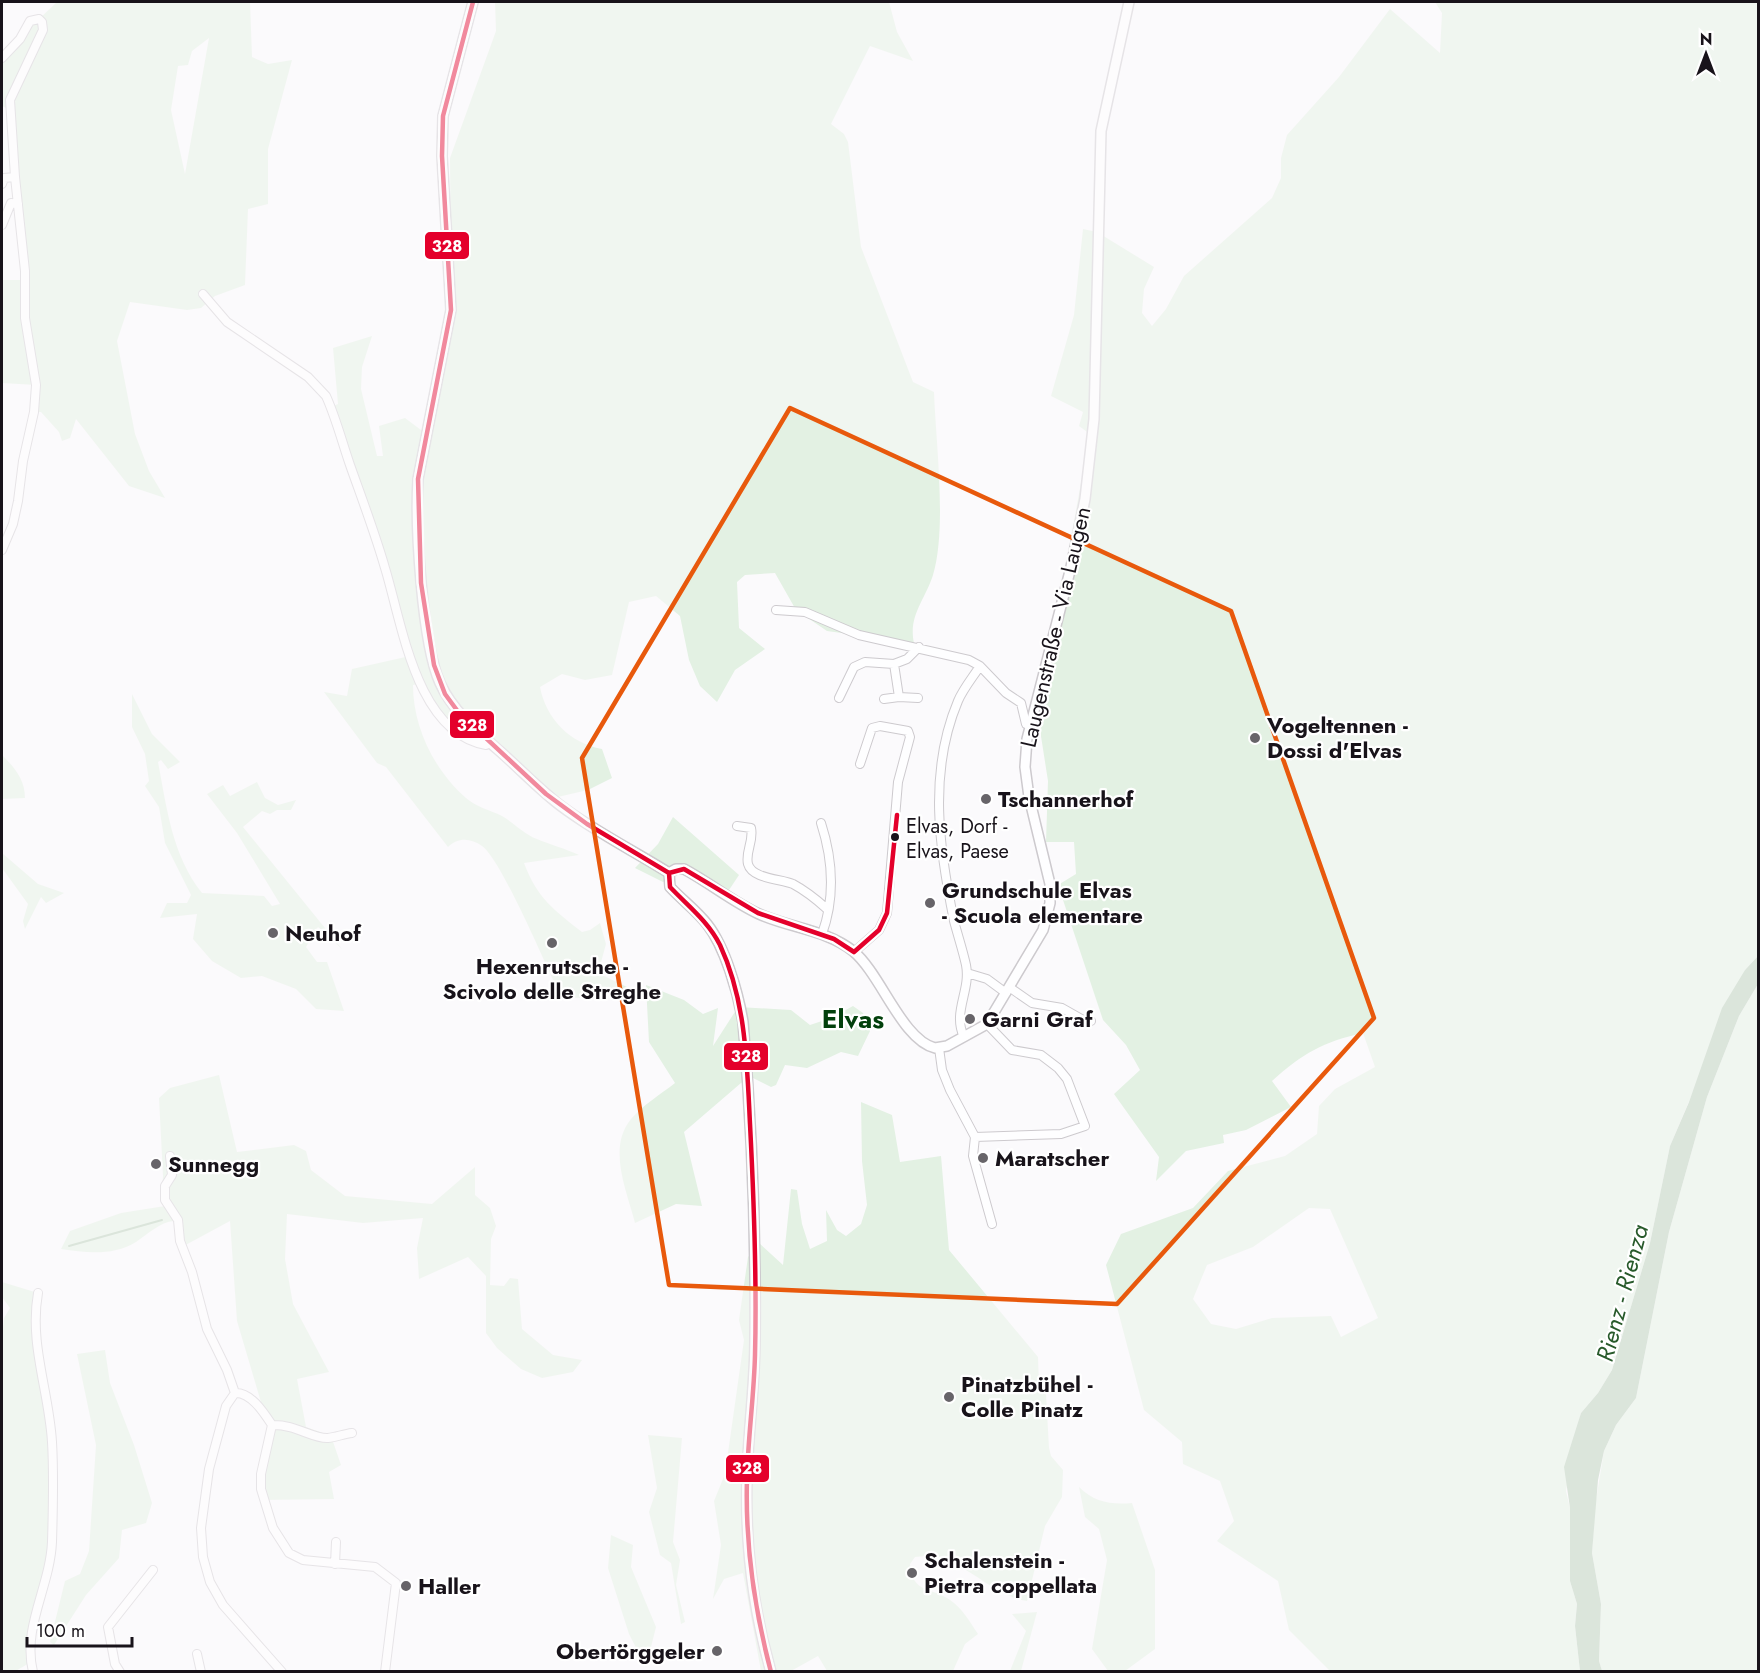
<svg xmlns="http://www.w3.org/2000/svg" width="1760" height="1673" viewBox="0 0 1760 1673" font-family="Jost,sans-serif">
<rect width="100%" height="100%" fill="#fbfafc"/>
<path fill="#e3f1e3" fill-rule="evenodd" d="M57,2H250L252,57L268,64L292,60L268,149V204L248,209L245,285L215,296L201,308L187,310L130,302L117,341L135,434L149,471L165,498L129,486L76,419L70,438L62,441L59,432L41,412H34L36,385L2,383V280H25L13,111L2,106V50L10,51L27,24L39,19ZM209,38L185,174L171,110L178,66L188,65L192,51Z
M495,2H889L897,32L913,61L870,46L831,124L844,134L848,142L861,247L913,382L934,392C936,444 947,528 933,575C925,600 908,616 914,643L827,631L796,610L775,573L745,575L737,582L739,628L765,649L735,670L717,702L700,686L689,660L680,616L656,596L629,602L612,675L585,680L562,674L540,687C546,719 570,743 602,749L612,778L588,790L549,799L492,750L461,738L432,712L418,684L413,685C413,727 434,770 466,798C476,807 490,810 502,816C514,823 524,834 537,839C549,844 566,849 579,855L524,863C537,898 554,910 582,932L590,930L600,923L606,944L598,973L629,988C605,995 586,1002 560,995C547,968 501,859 482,846C471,838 458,837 448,847L386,767L377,763L324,692L347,696L352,669L410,656L331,407L338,404L333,348L372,336L362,367L361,389L377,456H383L379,426L405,418L425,433L451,310L450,158L496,31Z
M1435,2H1758V956L1745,970L1670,1146L1650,1243L1612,1370L1598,1393L1581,1413L1575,1438L1566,1491L1570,1508V1581L1577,1604L1575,1626L1580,1671H1330L1289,1630L1278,1581L1217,1541L1234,1521L1220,1481L1183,1464L1182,1442L1144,1410L1106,1265L1121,1234L1193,1208L1228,1171L1285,1156L1317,1134L1319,1106L1335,1089L1375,1067L1363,1033C1323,1042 1303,1053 1272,1081L1291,1107L1246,1130L1223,1135L1224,1143L1186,1151L1156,1181L1159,1157L1114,1094L1140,1070L1126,1045L1103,1020L1058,885L1076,874L1074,842H1046L1048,781L1038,717L1090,434L1079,426L1083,412L1051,396L1074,315L1083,229L1097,232L1154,267L1144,289L1142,313L1152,326L1166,309L1184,276L1272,198L1281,178V158L1287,135L1339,77L1390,9L1440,53L1442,13ZM1309,1208L1330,1209L1378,1318L1341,1337L1331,1316L1272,1318L1236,1329L1211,1324L1193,1299L1207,1265L1253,1247Z
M132,694L152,734L180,762L168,769L161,760L158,762C167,809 172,855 202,893L264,896L272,906L280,904L237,833L207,794L223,785L230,796L257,782L265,798L278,805L296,800L291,810H277L270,814L262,811L243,827L342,949L318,927L306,947L317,962H327L344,1011L316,1009L296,989L262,976L241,978L212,961L193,939L197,914L160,918L167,903H187L191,895L165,843L159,807L145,786L149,781L145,754L132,727Z
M2,755C14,767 25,779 25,798L2,799Z
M673,817L739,875L725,896L682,871L663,882L635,868L658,844Z
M2,853L38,884L64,893L46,903L41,897L25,929L23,921L28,904L2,868Z
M1758,984V1671L1602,1672L1599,1661L1601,1604L1592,1553L1595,1506L1604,1451L1616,1425L1636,1398L1669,1232L1707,1097L1739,1016Z
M646,985L684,1000L703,1014L718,1008L713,1046L738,1007L791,1010L810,1025L831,1018L853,1006L863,1013L870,1031L858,1056L841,1052L807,1068L785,1065L776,1085L771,1087L751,1077L741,1083L684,1132L702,1206L676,1204L635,1223C627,1191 607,1148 631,1119C643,1105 661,1094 675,1083L649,1042Z
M219,1075L237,1152L294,1145L306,1151L311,1170L345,1196L432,1204L475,1167V1195L490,1208L496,1226L491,1239L490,1285L504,1286L510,1278L518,1279L522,1329L553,1355L582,1360L573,1372L542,1378L521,1369L497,1348L486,1333V1276L468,1257L419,1279L417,1248L423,1218L363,1223L287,1214L285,1259L293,1304L329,1372L297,1379L306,1427L331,1436L341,1465L329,1472L334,1499L262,1500L268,1426L237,1321L230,1221L180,1248L174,1221C160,1222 148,1234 136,1242C113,1256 87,1253 61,1249L70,1231L121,1213L165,1206L162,1195L163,1176L159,1098L170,1088Z
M861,1102L892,1115L900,1162L941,1156L949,1250L1038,1357L1039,1385L1046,1394L1049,1448L1051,1456L1063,1470L1062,1497L1045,1526L1027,1601C988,1596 960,1550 915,1557L910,1564C912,1594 932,1587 950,1600C962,1608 970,1622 978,1634L965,1644L953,1671H827L818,1656L791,1671H761L743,1573L724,1579L713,1599L721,1545L714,1501L725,1474L744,1340L739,1320L748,1257L759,1243L783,1265L791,1189L797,1190L802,1224L810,1249L827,1241L826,1210L837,1230L846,1236L861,1224L867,1205L862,1161Z
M2,1282L38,1293L35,1311L52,1442V1545L31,1631V1662L14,1672L2,1671V1336L4,1318L10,1308L2,1297Z
M105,1350L110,1383L134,1445L152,1503L146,1523L122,1530L119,1558L86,1595L54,1645L50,1642L65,1581L80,1574L89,1551L96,1445L77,1354Z
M648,1435L682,1438L673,1542L680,1560L676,1585L685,1622L681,1624L671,1563L660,1555L649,1512L657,1488Z
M1079,1487C1094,1502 1111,1505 1132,1503L1155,1570V1649L1125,1671H1108L1092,1649L1107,1560L1099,1529L1085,1517Z
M611,1535L633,1545L631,1567L656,1627L646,1667L629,1634L608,1568Z
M1037,1612L1021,1671H1010L1026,1631L1012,1614Z"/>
<path fill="#b4ccb4" d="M1758,956V984L1739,1016L1707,1097L1669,1232L1636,1398L1616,1425L1604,1451L1598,1480L1592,1553L1601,1604L1599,1661L1602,1671H1580L1575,1626L1577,1604L1570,1581V1508L1564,1467L1581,1413L1598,1393L1612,1370L1650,1243L1670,1146L1689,1102L1722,1008L1745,970Z"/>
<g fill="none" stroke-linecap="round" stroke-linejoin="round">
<path stroke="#b4ccb4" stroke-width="2" d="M69,1246L162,1220"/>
<defs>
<path id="minor" d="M2,58L20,39L30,21L39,19L42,22L43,30L10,100L15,177L25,271V318L36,385L34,412L23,461L18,501L13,524L2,550
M2,184L4,178L15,177
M2,225L11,203L18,204
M203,294L227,322L308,377L326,396C336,418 342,442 350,465C362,499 375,533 385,568C402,623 416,733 486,745L490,743
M776,610L805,612L859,635L969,660L980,666L1006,693L1021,703L1026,724L1030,725
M839,698L854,667L865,662L894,664
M918,698L899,697L894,664L907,659L919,647
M884,699L899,697
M821,823C833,860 835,898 822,934
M737,826L751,828C754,841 745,852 748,864C752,879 782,879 793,884C806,891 816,899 827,909
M854,952L879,930L887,913L898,782L910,737L908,731L880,726L872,728L860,764
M967,973L987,979L1006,993
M1009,987L1032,1003L1062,1008L1085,1021H1091
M964,1037C952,1012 971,991 966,965C963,951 958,936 954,921C939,848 928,772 958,701C963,689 973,677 980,666
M939,1048L942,1070L950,1090L975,1137L973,1156L992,1224
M975,1137L1061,1134L1085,1126L1067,1079L1058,1068L1041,1055L1012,1050L987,1024
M170,1156L172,1175L165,1186V1200L178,1220L180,1241L192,1272L207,1329L227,1370L235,1393
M235,1393C251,1392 264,1413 272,1425L261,1474V1489L273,1528L289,1553L303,1560L375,1567L396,1583L385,1672
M235,1393L226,1406L209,1469L201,1528L203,1557L210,1582L223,1605L282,1672
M272,1425C295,1424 313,1439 328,1438C336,1437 344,1434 352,1433
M335,1564L336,1542
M197,1654L201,1672
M33,1672C22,1627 50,1587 52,1542C53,1509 54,1475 52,1442C49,1391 29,1344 38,1293
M120,1672L115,1664L108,1627L153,1570"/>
<path id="tertiary" d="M473,2L443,116L442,156L451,310L418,479C415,525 422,643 440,683C453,712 479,733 503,754C522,771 540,790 561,806C594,831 634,851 669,873
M669,873L676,869H684C710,883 733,902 759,914C790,928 827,930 853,951C881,974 902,1040 935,1048L947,1046L987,1024L1043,930L1050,903V884L1029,797L1025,767L1027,739L1071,567L1085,499L1094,419L1101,131L1129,2
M669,873L670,887C682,900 696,910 707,924C725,947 738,992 743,1022C752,1127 756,1233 755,1339C755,1385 748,1432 747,1479C745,1544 753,1609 771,1672"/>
</defs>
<use href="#minor" stroke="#cdcace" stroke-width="10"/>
<use href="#tertiary" stroke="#cdcace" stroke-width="12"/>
<use href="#minor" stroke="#fefeff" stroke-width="8"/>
<use href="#tertiary" stroke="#fefeff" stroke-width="9"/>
<defs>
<path id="bus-1" d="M473,2L443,116L442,156L451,310L418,479L421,583L434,665L445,694L459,713L546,794L587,824L669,873
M669,873L670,887C688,906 708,921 720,945C746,1001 747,1063 750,1124C754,1201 757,1278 755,1355C754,1396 748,1437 747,1478C745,1544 754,1608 771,1672
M669,873L684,869L758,913L834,939L854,952
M854,952L879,930L887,913L897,815"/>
</defs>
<use href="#bus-1" stroke="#fff" stroke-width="9"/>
<use href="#bus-1" stroke="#e4002b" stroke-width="4.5"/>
</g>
<path d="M0 0H1760V1673H0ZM790,408L1231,611L1374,1018L1117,1304L669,1285L582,758Z" fill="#fbfafc" fill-opacity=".55" fill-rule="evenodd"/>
<path fill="none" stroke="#e8590c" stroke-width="4.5" stroke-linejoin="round" d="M790,408L1231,611L1374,1018L1117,1304L669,1285L582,758Z"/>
<g fill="#676469" stroke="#fff" stroke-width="2">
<circle cx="1255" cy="738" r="6"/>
<circle cx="986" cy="799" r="6"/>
<circle cx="930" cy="903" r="6"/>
<circle cx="273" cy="933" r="6"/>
<circle cx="552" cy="943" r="6"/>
<circle cx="970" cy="1019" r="6"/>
<circle cx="983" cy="1158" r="6"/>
<circle cx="156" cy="1164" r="6"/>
<circle cx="949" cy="1397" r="6"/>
<circle cx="912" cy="1573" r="6"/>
<circle cx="406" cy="1586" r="6"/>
<circle cx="717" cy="1651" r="6"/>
</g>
<circle fill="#18131a" stroke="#fff" stroke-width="2" cx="895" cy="837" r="5"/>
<g text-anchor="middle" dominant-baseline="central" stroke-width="4.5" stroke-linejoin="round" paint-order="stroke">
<g font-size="20" fill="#18131a" stroke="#fff" text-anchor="start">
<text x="906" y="826">Elvas, Dorf -<tspan x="906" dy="25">Elvas, Paese</tspan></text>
</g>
<g font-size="22" fill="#18131a" stroke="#fff">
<text transform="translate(1055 627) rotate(-77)">Laugenstraße - Via Laugen</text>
</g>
<g font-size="22" font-weight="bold" fill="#18131a" stroke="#fff" text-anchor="start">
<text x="1267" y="725">Vogeltennen -<tspan x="1267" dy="25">Dossi d'Elvas</tspan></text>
<text x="998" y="799">Tschannerhof</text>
<text x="942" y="890">Grundschule Elvas<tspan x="942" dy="25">- Scuola elementare</tspan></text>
<text x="285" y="933">Neuhof</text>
<text x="552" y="966" text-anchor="middle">Hexenrutsche -<tspan x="552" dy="25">Scivolo delle Streghe</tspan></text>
<text x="982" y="1019">Garni Graf</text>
<text x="995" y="1158">Maratscher</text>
<text x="168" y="1164">Sunnegg</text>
<text x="961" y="1384">Pinatzbühel -<tspan x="961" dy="25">Colle Pinatz</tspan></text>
<text x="924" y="1560">Schalenstein -<tspan x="924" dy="25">Pietra coppellata</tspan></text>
<text x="418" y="1586">Haller</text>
<text x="705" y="1651" text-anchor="end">Obertörggeler</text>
</g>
<g font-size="24" font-style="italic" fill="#285a2b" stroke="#fff">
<text transform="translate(1622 1293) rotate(-75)">Rienz - Rienza</text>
</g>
<g font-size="26" font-weight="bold" fill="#02400c" stroke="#fff">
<text x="853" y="1019">Elvas</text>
</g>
</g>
<g stroke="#fff" stroke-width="2">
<rect x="424" y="231" width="46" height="29" rx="6" fill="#e4002b"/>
<rect x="449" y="710" width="46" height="29" rx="6" fill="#e4002b"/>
<rect x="723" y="1042" width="46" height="29" rx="6" fill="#e4002b"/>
<rect x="725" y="1454" width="45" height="29" rx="6" fill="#e4002b"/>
</g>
<g font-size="16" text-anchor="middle" font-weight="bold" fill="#fff">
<text x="447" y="252">328</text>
<text x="472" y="731">328</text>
<text x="746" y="1062">328</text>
<text x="747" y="1474">328</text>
</g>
<rect width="1760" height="1673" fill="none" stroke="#18131a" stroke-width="6"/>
<g transform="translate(1706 54)" stroke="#ffffff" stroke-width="4.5" paint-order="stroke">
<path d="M0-4.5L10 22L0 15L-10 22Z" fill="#18131a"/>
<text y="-9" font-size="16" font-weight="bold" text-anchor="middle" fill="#18131a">N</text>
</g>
<path d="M27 1637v9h105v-9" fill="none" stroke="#18131a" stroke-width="3"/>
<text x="36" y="1637" font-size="18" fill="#18131a" stroke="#ffffff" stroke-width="4.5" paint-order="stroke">100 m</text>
</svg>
